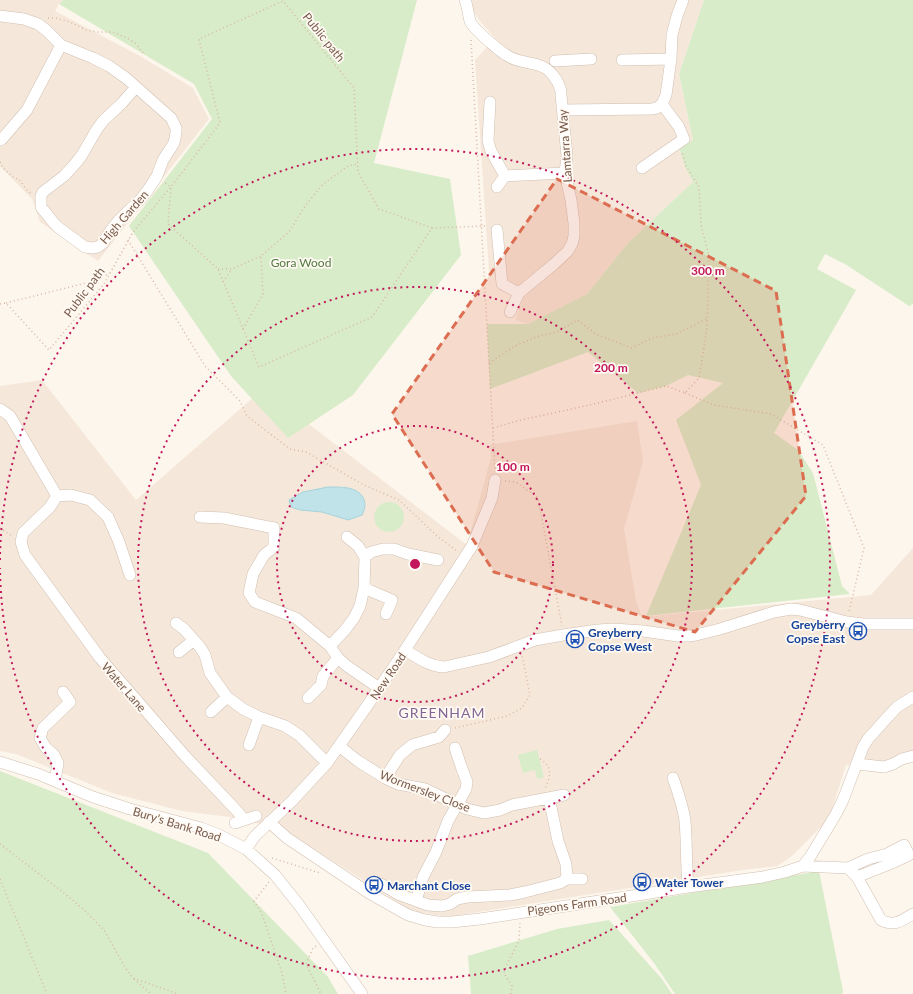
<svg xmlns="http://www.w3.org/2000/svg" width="913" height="994" viewBox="0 0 913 994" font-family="Lato,sans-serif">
<rect width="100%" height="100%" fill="#fdf6ec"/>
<path fill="#f5e8da" d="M0,0H63L59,4L55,11L140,56L193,88L209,119L98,261L40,222L32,199L0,166Z
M472,0H704L679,74L693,140L679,147L685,167L693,182L628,243L587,294L528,324L515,320L524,297L515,284L489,272L475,60L495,38L479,20L473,10Z
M42,380L136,500L263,389L467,545L491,457L489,445L637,421L643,461L624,529L636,601L642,617L871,595L913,548V762L894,767L846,765L829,819L792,856L777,866L743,870L447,917L412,911L284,830L237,818L182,811L112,793L16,754L0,751V386Z"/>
<path fill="#d8ecc9" d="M63,0H417L374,163L450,179L461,255L353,395L288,438L231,376L129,226L212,119L194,84L59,4Z
M704,0H913V304L909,306L845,264L825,254L817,269L856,290L774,433L798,450L813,473L842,586L850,594L646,616L701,485L676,420L723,383L688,375L666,386L638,393L588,352L490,389L487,324H528L587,294L628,243L693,182L685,167L679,147L693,140L679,74Z
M374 517a15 15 0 1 1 30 0a15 15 0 1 1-30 0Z
M537,750L544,777L537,779L535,770L523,773L518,755Z
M0,771L208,853L328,977L338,994H0Z
M819,871L843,991L842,994H675L654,963L610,907Z
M609,920L662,979L672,994H471L468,956L557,929Z"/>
<path fill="#bfe3e8" stroke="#a5d3da" d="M328,487C335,487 342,487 348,488C363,491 369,502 362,515L348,520L322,512L300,510L291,507L289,500L303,492Z"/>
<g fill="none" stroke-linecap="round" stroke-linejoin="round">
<defs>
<path id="minor" d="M465,0C468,7 468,14 470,21C473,29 491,43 498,49C504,54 510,58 517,60C523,62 531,63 538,65C550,68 558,80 561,91
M0,16L24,19L38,24L46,30L61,45L93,58L109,66L126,78L171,118L176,128V132L175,138L174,143L163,160L157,176L148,190L141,199L119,220L111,230L103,243L98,247L92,248L85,247L59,228L53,222L41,207V196L43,192L64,176L75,164L82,155L97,129L103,121L122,103L136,87
M622,60L671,59
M555,61L591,59
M490,102L488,141L491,151L505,176L565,173
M563,110L652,109L657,108L662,104L666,95L671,59L672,35L677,16L683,0
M0,140L2,139L27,110L61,45
M642,168L684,139L679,127L662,104
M497,187L505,176
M497,230L502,284L519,293
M510,312L519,293L554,264L567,252L572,244L574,236V223L571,200L565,173L567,156L561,95
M0,409L10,416L57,496
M57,496L50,507L23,533L21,542L25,555L100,658L185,756L238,812L244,820
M57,496L71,495L90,500L108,517L119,542L130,575
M200,517L224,518L274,528V547L264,555L253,574L249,593L255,602L296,618L330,646L338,658L347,666L379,688
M365,557L371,552L383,549H394L408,554L438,560
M364,588L392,600L386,614
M176,623L184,629L200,647L205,655L210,673L227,697L243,709L259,717L285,726L299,735L327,763
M330,646L345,630L354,618L360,606L364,588L365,557L358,546L347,537
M405,650C418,658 429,666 444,667L489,657L535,640L563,635L598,630L613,629L643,631L678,636H688L696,635L720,629L774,612L791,609L800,610L847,622L863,624H913
M179,652L194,640
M308,698L321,685L323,676L338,658
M211,712L227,697
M249,745L259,717
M339,746L358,761L385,778L398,784L425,789L467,809L484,813L500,810L512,805L564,795
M0,762L38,774L93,797L130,809L201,828L219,835L246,849L275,875L299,905L362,994
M857,764L884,767L893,764L902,759L913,756
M385,778L400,755L412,745L439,737L445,730
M673,778C678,792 683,806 685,821C687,843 686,865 688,887
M55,781L58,763L54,755L46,748L40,738L43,728L70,702L63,692
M549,798L558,841L566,864L567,879
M269,822L287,838L369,893L408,915L425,920L438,922H452L480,919L619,898L688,887L763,877L785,872L803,866L810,857L836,814L843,800L863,747L868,739L884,721L897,707L913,697
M235,823L256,816
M246,849L255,836L292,801L327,763L367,706L405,650L472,546L492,498L495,480
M803,866L824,867L848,868L868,859L887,854L904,845L909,855L892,863L857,877L848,868
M857,877L881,920C894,927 901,921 913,914
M381,884L398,894L428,905L442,906L450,904L457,899L467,897L510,895L525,892L560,883L567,879H582
M416,901L423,877L436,852L448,821L466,789L467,782L461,766L455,748"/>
</defs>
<use href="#minor" stroke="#d1beb0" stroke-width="12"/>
<path stroke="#d9b8a5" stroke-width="1.5" stroke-dasharray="1 3" stroke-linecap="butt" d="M48,18H55L70,22L86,30L98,32H113L127,38L135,43L145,55
M471,40L495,470
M0,162L1,163L2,167L14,178L19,179C23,184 26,191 32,194
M432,228L379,209L358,172L354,88L283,1L199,39L220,123L171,187L168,224L218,269L259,367L372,317L432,228L485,226L482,225
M128,240L205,366L240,401L247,416L290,449L306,452L364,485L399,500L437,536L457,551
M218,269H232L261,256
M223,282L232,269
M6,303L94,281L110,273
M0,304L6,303L49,350L104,284L133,232L171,187L165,183
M243,329L263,294L261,256L289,232L305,206L323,184L348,166L357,164
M489,363L515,346L536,337L559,331L577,320L596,334L631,348L652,338L676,334L707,319
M685,393L714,405L771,414L823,445L864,548L849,612
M493,428L517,421L594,404L666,386L685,393L699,378L707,328L709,256L701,225L699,187L686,166L682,153
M505,481L516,482L538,498L562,626
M0,528L12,536
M455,728L507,716L522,708L530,695L522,655
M540,759C554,768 550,776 545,789
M0,844L64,893L82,908L104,930L126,969L133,978L178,994
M272,858L320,873
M0,879L47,994
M269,882L254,901L262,914L282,973L286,994
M316,946L313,948L306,964L321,994
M134,979L151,994
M511,994L512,986L504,973L507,964L519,941L520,923"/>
<use href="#minor" stroke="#fff" stroke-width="11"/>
</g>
<path fill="#dc6d51" fill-opacity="0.2" stroke="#dc6d51" stroke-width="3" stroke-dasharray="8 5" stroke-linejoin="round" d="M557,179L776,291L806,496L695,632L494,572L392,414Z"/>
<g fill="none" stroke="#c2185b" stroke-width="2" stroke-dasharray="2 4">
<circle cx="415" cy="564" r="138"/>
<circle cx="415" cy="564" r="277"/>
<path d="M0 560A415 415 0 1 1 0 568"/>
</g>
<defs>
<symbol id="bus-ring" viewBox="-11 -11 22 22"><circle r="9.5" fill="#fffaf3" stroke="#1a4fb4" stroke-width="1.5"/><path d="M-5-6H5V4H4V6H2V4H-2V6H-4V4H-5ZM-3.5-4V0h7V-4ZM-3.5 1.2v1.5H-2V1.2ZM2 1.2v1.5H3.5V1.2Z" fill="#1a4fb4"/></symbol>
</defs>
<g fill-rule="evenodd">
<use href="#bus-ring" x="848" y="621" width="20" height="20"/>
<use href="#bus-ring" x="565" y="629" width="20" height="20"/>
<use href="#bus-ring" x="632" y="872" width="20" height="20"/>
<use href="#bus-ring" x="364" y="875" width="20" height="20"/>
</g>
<g text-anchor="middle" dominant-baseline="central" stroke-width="3.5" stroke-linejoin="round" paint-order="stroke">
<g font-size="12" fill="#7a5c4d" stroke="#fffaf3">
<text transform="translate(324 37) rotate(51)">Public path</text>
<text transform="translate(565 146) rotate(-94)">Lamtarra Way</text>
<text transform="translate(124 217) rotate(-49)">High Garden</text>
<text transform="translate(84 292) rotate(-53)">Public path</text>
<text transform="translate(388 676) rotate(-56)">New Road</text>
<text transform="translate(124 687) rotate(49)">Water Lane</text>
<text transform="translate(425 791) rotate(21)">Wormersley Close</text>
<text transform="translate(177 824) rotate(17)">Bury's Bank Road</text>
<text transform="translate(577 904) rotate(-8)">Pigeons Farm Road</text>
</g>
<g font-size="12" fill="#537a41" stroke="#fffaf3">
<text x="301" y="262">Gora Wood</text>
</g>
<g font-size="12" font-weight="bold" fill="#164399" stroke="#fffaf3" text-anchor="start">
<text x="845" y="624" text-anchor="end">Greyberry<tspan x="845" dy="14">Copse East</tspan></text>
<text x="588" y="632">Greyberry<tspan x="588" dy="14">Copse West</tspan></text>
<text x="655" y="882">Water Tower</text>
<text x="387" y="885">Marchant Close</text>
</g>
<g font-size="14" letter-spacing="1" fill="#846695" stroke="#fffaf3">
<text x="442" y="712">GREENHAM</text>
</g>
</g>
<circle cx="415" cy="564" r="6" fill="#c2185b" stroke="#fffaf3" stroke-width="2"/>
<g font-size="12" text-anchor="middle" font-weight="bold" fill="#c2185b" stroke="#fffaf3" stroke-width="3.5" stroke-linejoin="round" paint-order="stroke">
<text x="708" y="275">300 m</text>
<text x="611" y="372">200 m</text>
<text x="513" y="471">100 m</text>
</g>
</svg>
